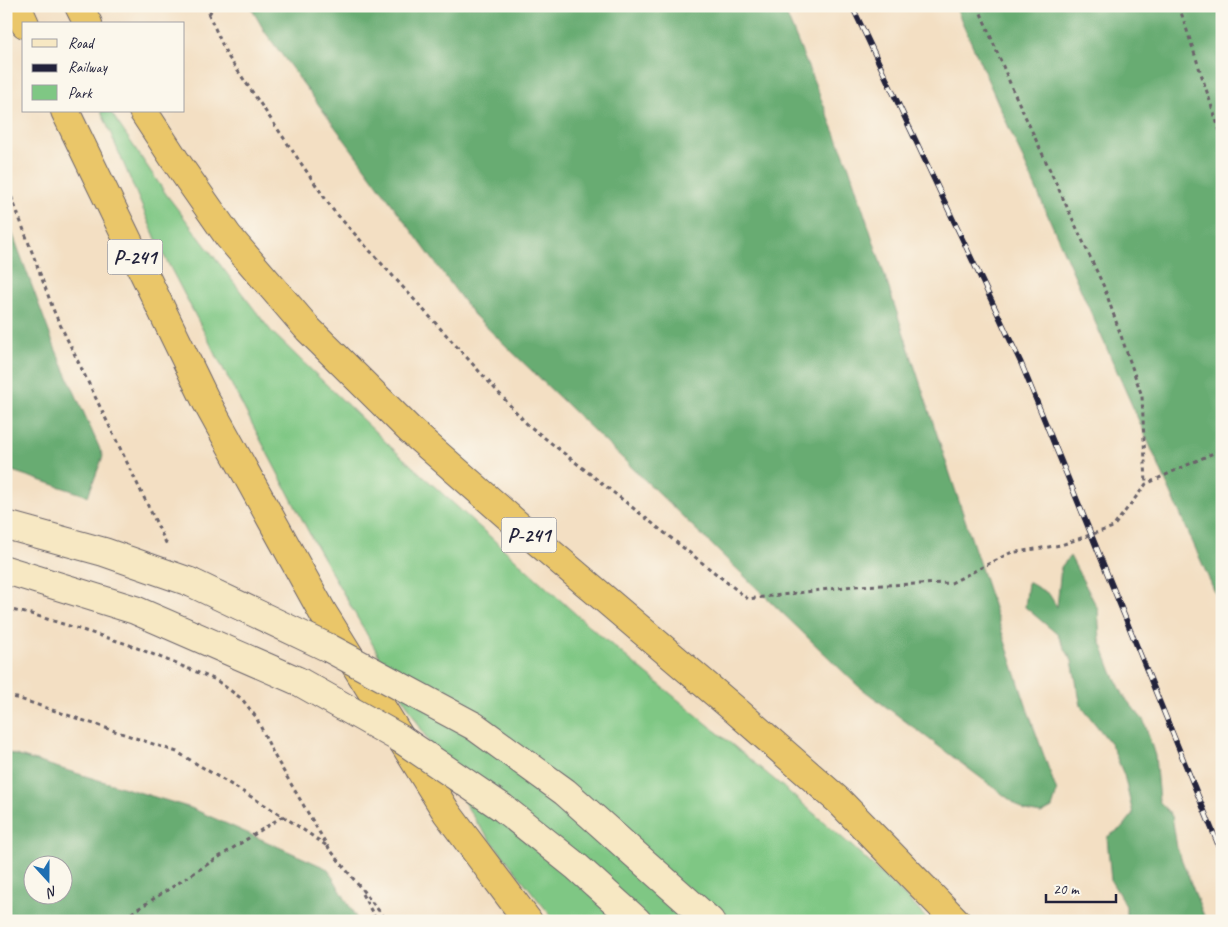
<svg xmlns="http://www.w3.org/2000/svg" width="1228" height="927" viewBox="0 0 1228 927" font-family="Caveat,sans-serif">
<rect width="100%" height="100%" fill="#fbf7ec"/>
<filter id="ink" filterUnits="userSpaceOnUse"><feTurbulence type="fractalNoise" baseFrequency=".02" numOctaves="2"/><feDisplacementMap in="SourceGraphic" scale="10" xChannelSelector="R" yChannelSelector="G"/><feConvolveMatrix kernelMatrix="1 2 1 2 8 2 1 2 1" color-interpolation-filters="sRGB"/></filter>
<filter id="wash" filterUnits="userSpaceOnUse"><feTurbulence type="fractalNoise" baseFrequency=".0096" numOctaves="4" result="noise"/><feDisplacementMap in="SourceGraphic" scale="20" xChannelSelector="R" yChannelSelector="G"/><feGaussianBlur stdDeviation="1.12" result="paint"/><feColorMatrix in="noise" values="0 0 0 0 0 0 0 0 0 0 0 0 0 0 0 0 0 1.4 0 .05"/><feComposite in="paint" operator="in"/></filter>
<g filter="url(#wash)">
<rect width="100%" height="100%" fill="#f3dfc3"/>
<path fill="#7fc784" stroke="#507460" d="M101,111H110L166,194L271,331L392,448L589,626L782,786L854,848L910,901L929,921H555L477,823L447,774L315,544L159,246Z"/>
<path fill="#67ac72" stroke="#446756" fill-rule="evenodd" d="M250,6H783L849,167L1028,711L1057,792L1052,808L1041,814L1025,811L857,685L473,314L265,32Z
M955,6H1222V608L1221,606Z
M6,216L55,348L103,456L88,496L6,469Z
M1070,556L1098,609L1100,640L1112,672L1125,698L1144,721L1155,756L1159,801L1172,816L1177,848L1206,921H1126V906L1111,881L1107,837L1123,827L1133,814L1124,775L1111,744L1081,706L1072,661L1057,634L1025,607L1028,582L1049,594L1057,607L1061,567Z
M6,752L191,808L328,869L358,921H6ZM62,864V894H32V864Z"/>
</g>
<g filter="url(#ink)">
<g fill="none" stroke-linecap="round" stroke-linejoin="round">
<defs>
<path id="secondary" d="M6,525L104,552L190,582
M6,570L135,610L298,681
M474,726L565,792L710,921
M503,808L577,867L637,921"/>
<path id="highway" d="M17,6L25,24
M79,6L88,24
M65,111L206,401L323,613L447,813L528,921
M143,111L175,160L228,236L308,329L411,431L518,525L733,708L839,801L956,921"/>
</defs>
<use href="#secondary" stroke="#6b646b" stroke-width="30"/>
<use href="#highway" stroke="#6b646b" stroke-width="30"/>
<path stroke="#6b646b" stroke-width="3" stroke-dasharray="4 4" stroke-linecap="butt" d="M205,6L227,55L333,210L527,424L748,599L854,586L951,583L1010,553L1061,545L1113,527L1146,484L1222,449
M978,6L1012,88L1104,287L1142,396L1146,484
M1179,6L1222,138
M209,14L214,6
M6,182L55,314L168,547
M6,609L31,614L127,644L216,680L242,699L256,717L274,755L328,847L387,921
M6,697L17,698L177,752L283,816L119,921
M283,816L327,846
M362,894L377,921"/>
<use href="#secondary" stroke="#f7e8c3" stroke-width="28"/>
<use href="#highway" stroke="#eac669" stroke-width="28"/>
<defs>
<path id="rail" d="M852,6L1021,363L1222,854"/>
</defs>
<use href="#rail" stroke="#22223b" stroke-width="5.5"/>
<use href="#rail" stroke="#fbf7ec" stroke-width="4" stroke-dasharray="11" stroke-linecap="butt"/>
<defs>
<path id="secondary-bridge" d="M190,582L329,648L474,726
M298,681L401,739L503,808"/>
</defs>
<use href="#secondary-bridge" stroke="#6b646b" stroke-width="30" stroke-linecap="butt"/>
<use href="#secondary-bridge" stroke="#f7e8c3" stroke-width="28"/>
</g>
</g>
<g text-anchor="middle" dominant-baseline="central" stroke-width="5" stroke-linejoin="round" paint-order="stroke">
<g fill="#fbf7ec" stroke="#636270" stroke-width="1">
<rect x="107.5" y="239.5" width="55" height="35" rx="4"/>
<rect x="501.5" y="517.5" width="55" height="35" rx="4"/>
</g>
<g font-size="20" font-weight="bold" fill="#22223b">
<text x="135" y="257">Р-241</text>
<text x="529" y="535">Р-241</text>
</g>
</g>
<rect width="1228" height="927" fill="none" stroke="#fbf7ec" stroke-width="25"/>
<rect x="22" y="22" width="162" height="90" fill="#fbf7ec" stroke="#a4a2a5"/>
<rect x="32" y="39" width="25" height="8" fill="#f7e8c3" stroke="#a4a2a5"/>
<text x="68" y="48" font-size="15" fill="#22223b">Road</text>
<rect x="32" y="64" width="25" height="8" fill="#22223b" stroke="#a4a2a5"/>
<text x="68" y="72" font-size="15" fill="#22223b">Railway</text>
<rect x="32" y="85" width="25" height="15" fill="#7fc784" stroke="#a4a2a5"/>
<text x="68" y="98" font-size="15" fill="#22223b">Park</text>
<g transform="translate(48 880) rotate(159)"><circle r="24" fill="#fbf7ec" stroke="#a4a2a5"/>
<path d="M0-4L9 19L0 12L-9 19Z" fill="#1f6fb2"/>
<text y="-8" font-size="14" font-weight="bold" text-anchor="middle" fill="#22223b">N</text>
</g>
<path d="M1046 894v8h70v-8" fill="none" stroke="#22223b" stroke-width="2.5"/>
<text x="1053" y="894" font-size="15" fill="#22223b" stroke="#fbf7ec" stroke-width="4" paint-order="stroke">20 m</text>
</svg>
